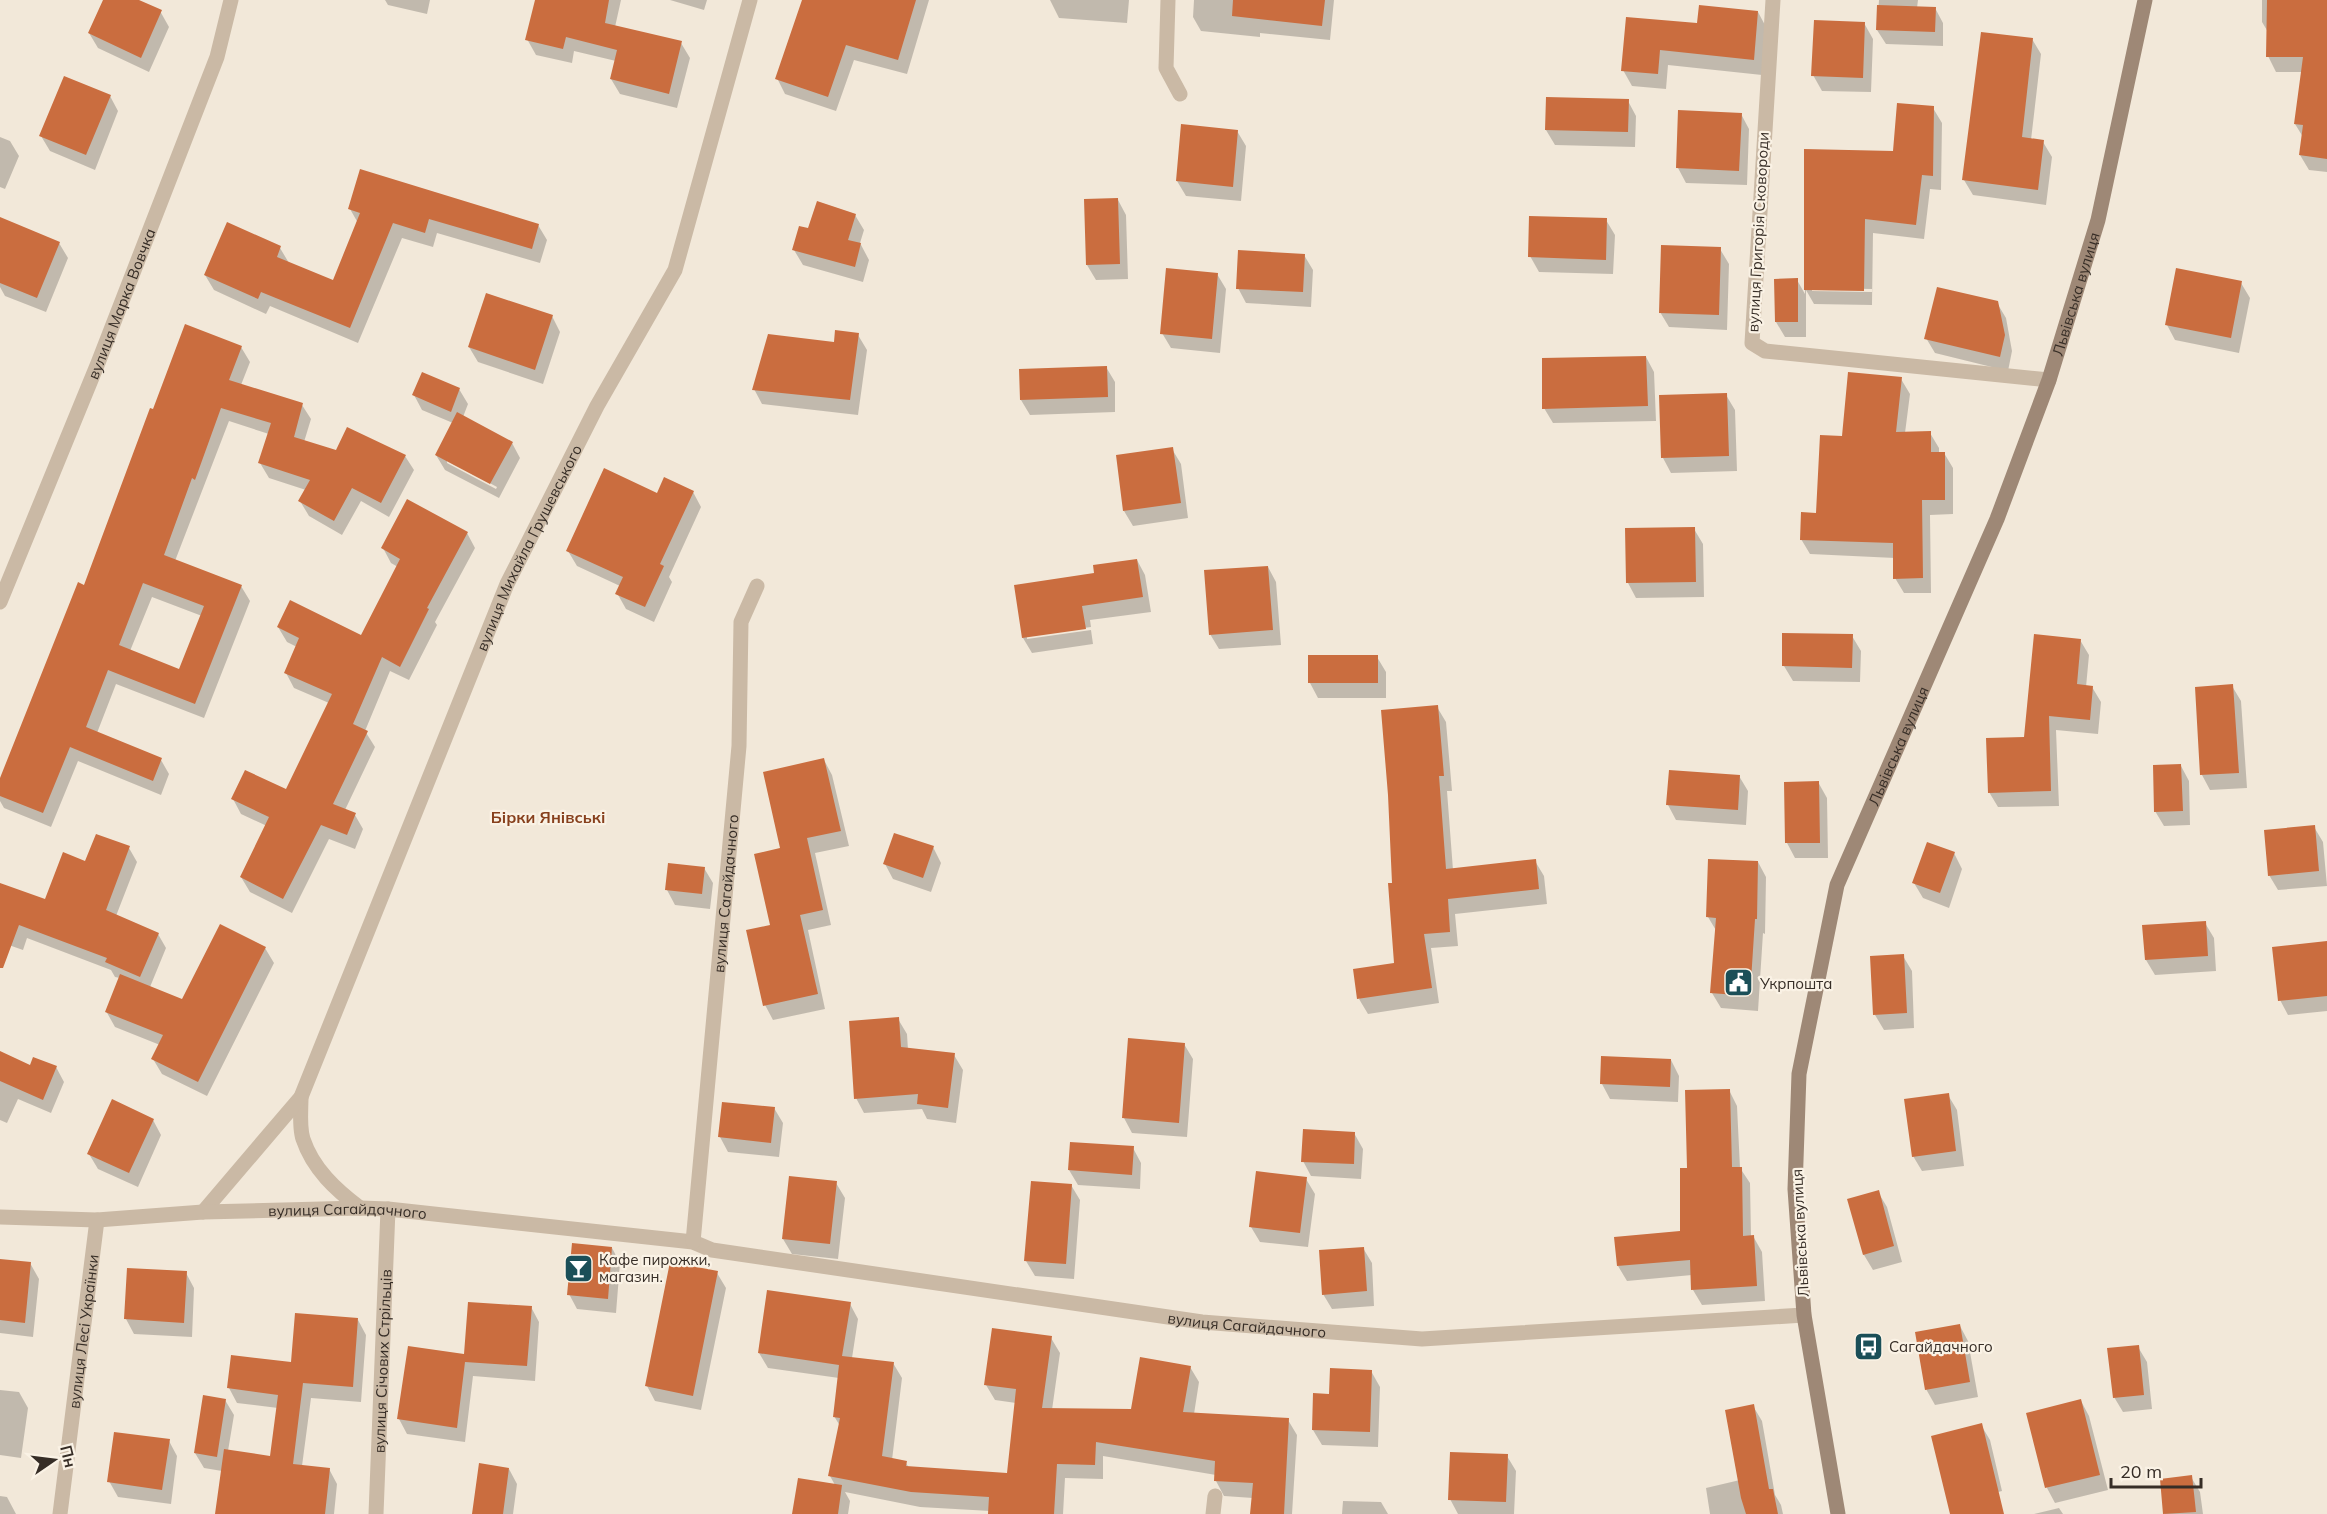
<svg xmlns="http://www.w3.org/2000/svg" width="2327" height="1514" viewBox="0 0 2327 1514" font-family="Mulish,sans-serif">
<rect width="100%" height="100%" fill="#f2e8d9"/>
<path fill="#0003" fill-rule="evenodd" d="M104,0H135L160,11L169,27L149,72L98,48L89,33Z
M385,0H430L427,14L388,5Z
M537,0H621L615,27L681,43L690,58L677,108L620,94L611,79L616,61L574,51L572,63L536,55L527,39Z
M670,0H707L704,10Z
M803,0H929L907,74L854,60L836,111L785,94L777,78Z
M1050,0H1129L1127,23L1059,18Z
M1194,0H1334L1330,40L1260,33V37L1201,31L1193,17Z
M1879,0H1918L1917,8H1935L1943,23V46L1886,44L1877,30Z
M2262,0H2304L2327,61V172L2309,170L2300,155L2303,137L2295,124L2302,72H2276L2268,56V32L2262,22Z
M1758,12L1766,27L1762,75L1668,65L1666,89L1632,86L1623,70L1699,25Z
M1864,23L1873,39L1871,92L1822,91L1813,75Z
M2032,39L2041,54L2031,140L2043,142L2052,157L2046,205L1973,195L1964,180Z
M110,96L118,111L95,170L50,151L41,136Z
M1628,101L1636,116L1635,147L1555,145L1546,130Z
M1933,108L1942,123L1941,190L1930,189L1924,239L1873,233L1872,305L1814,304L1806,290V337H1785L1776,322L1797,280L1805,294L1806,151L1894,153ZM1812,288L1872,289V292L1812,291Z
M1741,114L1749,129L1747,185L1686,183L1678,168Z
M1237,131L1246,146L1241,201L1186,196L1177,181Z
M0,137L10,141L19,156L5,189L0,187Z
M1118,200L1126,215L1128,279L1096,280L1087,265Z
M350,209L538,225L547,240L540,263L437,233L433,247L402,238L358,343L270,306L266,314L214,290L205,275L280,248L289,263L334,282L358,223Z
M855,215L864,230L860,243L869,260L863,282L803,265L794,250L809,230Z
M1606,220L1615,235L1613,274L1539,272L1530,256Z
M59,243L68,258L46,312L5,296L0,287V272Z
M1720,249L1729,264L1727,330L1669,327L1660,312Z
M1304,255L1313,270L1311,307L1246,303L1238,288Z
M1217,274L1226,289L1220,353L1171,348L1162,333Z
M2241,283L2250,298L2239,353L2175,340L2167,325Z
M1997,303L2006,318L2012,351L2008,371L1935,353L1926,338Z
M552,316L560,332L543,384L478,362L469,347Z
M858,335L867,350L858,415L762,404L754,389L835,343Z
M241,347L250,362L241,385L302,405L311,419L304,442L337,452L405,456L414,470L389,517L361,501L342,535L309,516L300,501L306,490L269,478L260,463L269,434L229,421L175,561L241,586L250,601L204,718L116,684L97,733L161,760L169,774L161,795L78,761L51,827L4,808L0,801V782L85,587L154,411ZM152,597L202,616L180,671L130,651Z
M1646,357L1654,372L1656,421L1553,423L1544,408Z
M1106,367L1115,382V412L1030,415L1021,400Z
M1901,379L1910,394L1905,433H1930L1939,448V453H1944L1953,468V514L1930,515L1931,593H1904L1895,578V558L1810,554L1801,539L1817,514L1844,438Z
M459,389L468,404L463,417L512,443L520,458L499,498L445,470L436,455L453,423L422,410L414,395ZM447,460L497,487L496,489L447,463Z
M1726,395L1735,410L1737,471L1671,473L1663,458Z
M1172,449L1181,464L1188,518L1133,526L1124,511Z
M693,492L701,507L669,577L672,582L654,622L626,609L617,593L620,586L577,566L568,551L658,495Z
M1694,529L1703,544L1704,597L1636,598L1628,583L1627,530Z
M467,533L475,548L435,622L437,625L409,680L390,671L365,731L375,747L345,810L355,815L363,829L355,849L329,839L292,913L250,892L241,877L267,826L241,814L233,799L286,791L329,703L294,688L286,673L297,647L287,642L278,627L362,637L398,567L391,563L383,548Z
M1137,560L1145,575L1151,612L1090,620L1091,627L1027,636V639L1091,630L1093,644L1032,653L1023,638L1016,586L1096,575Z
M1268,567L1276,582L1281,645L1219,649L1210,634Z
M1852,636L1861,651L1860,682L1793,681L1784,666Z
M2080,640L2089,655L2086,687H2092L2101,702L2098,734L2056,730L2059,806L1998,807L1989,792L2025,738Z
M1377,657L1386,672V698H1318L1310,683Z
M2232,686L2241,701L2247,788L2210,790L2202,775L2196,688Z
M1437,707L1446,722L1452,791H1447L1453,870L1535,861L1544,876L1547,904L1455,914L1458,946L1431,948L1439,1003L1368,1014L1359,999L1396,964L1393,884Z
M824,760L832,775L849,846L815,853L831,925L808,930L825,1009L773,1020L765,1005L781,849Z
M2181,766L2189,781L2190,825L2164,826L2155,811Z
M1739,776L1748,791L1746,825L1676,820L1668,805Z
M1818,782L1827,798L1828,858H1795L1787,843L1786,783Z
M2314,827L2323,842L2327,886L2278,890L2269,875Z
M933,847L941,863L931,892L893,879L885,864Z
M129,848L137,862L116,916L158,934L166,948L150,987L183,1001L265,948L274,963L207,1096L162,1074L153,1059L160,1045L115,1027L106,1011L120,978L115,977L111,970L27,938L23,950L3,943L0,952V884L46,901L86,862Z
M1954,853L1962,869L1949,908L1923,898L1914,883Z
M1758,862L1766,877L1765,934L1763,933L1758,1011L1721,1008L1712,993L1717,932L1708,917Z
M704,868L713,883L710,909L675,905L667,890Z
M2205,923L2214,938L2216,971L2155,975L2146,960L2144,926Z
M2327,945V1011L2288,1015L2280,1000Z
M1903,956L1912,971L1914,1028L1884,1030L1875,1015Z
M898,1019L907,1034L908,1050L954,1055L963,1070L956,1123L927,1119L922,1109L864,1113L856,1098Z
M1184,1044L1193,1059L1187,1137L1132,1133L1124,1118Z
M0,1058L31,1068L56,1067L64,1082L51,1113L18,1099L7,1123L0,1120Z
M1671,1060L1679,1076L1678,1102L1610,1099L1602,1084Z
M1729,1090L1737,1106L1740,1168L1750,1183L1751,1237L1753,1236L1762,1252L1765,1301L1702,1305L1693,1290L1692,1275L1627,1281L1618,1266L1682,1233L1688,1169Z
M1948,1095L1957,1110L1964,1166L1922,1171L1913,1156Z
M774,1108L783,1123L779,1157L728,1152L720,1137Z
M153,1120L161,1135L138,1187L98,1169L89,1154Z
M1354,1133L1363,1149L1361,1179L1311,1176L1303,1161Z
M1071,1144L1133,1148L1141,1163L1140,1189L1078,1185L1069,1170Z
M1306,1179L1315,1194L1308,1247L1260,1242L1251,1227Z
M836,1183L845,1198L838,1259L792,1254L783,1239Z
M1071,1185L1080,1200L1074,1279L1035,1276L1026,1261Z
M1878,1192L1887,1207L1902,1262L1873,1270L1864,1255L1849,1200Z
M612,1248L620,1263L616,1313L577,1309L569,1294Z
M1363,1248L1372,1263L1374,1306L1332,1309L1323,1294Z
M0,1260L30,1263L39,1279L33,1337L0,1333Z
M186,1273L194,1288L192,1337L134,1334L126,1319Z
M717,1273L726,1288L701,1410L655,1401L647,1386Z
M850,1304L858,1319L852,1358L893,1363L902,1378L892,1460L906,1463L909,1468L1009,1474L1016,1403L995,1400L986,1385L1051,1338L1060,1353L1052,1410L1133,1411L1190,1367L1199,1382L1194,1414L1288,1420L1297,1435L1292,1514H1252L1253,1498L1224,1496L1216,1481V1475L1103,1456V1479L1065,1478L1063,1514H990V1511L920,1507L845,1492L850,1501L848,1514H794L835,1485L830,1476L840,1426L834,1416L839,1378L768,1368L759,1353Z
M531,1307L539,1322L535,1381L473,1376L465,1442L407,1434L399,1419L466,1356Z
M358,1320L366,1335L361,1402L311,1398L302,1466L329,1469L337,1484L334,1514H216L222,1471L204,1468L195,1453L225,1400L234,1415L228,1451L272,1457L278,1408L237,1403L229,1388L292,1364Z
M1960,1326L1968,1341L1978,1397L1935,1405L1926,1389Z
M2138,1347L2147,1362L2152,1409L2123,1412L2114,1397Z
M1371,1371L1380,1387L1378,1447L1322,1445L1313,1430L1331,1395Z
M0,1390L19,1392L28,1408L21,1458L0,1455Z
M2081,1401L2089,1416L2108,1490L2055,1503L2047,1488Z
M1753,1406L1762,1421L1775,1495L1781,1505L1783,1514H1710L1706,1488L1740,1480Z
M1981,1425L1990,1440L2002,1491L1954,1503Z
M169,1441L177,1456L171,1504L118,1497L109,1481Z
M1507,1456L1516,1471L1514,1514H1458L1450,1499Z
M509,1469L517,1484L513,1514H473Z
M2191,1477L2200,1492L2203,1514H2165L2161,1480Z
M0,1496L7,1497L16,1514H0Z
M1343,1501L1381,1502L1388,1514H1342Z
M2059,1508L2063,1514H2034Z"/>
<path fill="#ca6d3f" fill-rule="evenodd" d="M103,0H139L162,10L141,58L88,33Z
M535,0H609L605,23L682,41L669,94L610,79L617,50L566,37L563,49L525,40Z
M802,0H916L898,60L846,45L828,97L775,79Z
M1233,0H1325L1322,26L1232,16Z
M2267,0H2327V159L2299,155L2303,125L2294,124L2303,57H2266Z
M1699,5L1758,11L1754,60L1660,50L1658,74L1621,71L1626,17L1697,23Z
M1877,5L1936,7L1935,32L1876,30Z
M1814,20L1865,22L1863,78L1811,76Z
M1981,32L2033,38L2022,137L2044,140L2038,190L1962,180Z
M64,76L111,95L86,155L39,136Z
M1546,97L1629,99L1628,132L1545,130Z
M1897,103L1934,106L1933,176L1922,175L1916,225L1865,219L1864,291L1804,290V149L1893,151Z
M1678,110L1742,113L1739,171L1676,168Z
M1181,124L1238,130L1233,187L1176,181Z
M360,169L539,224L532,249L429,219L425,233L393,223L350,328L261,292L258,299L204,275L227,222L281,246L277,257L333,280L360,213L348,209Z
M1118,198L1120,264L1086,265L1084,199Z
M817,201L856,214L848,240L861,243L855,267L792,250L799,226L808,228Z
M1529,216L1607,218L1606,260L1528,257Z
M0,217L60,242L37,298L0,283Z
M1661,245L1721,247L1719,315L1659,313Z
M1238,250L1305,254L1303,292L1236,289Z
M1166,268L1218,273L1212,339L1160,334Z
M2176,268L2242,281L2231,338L2165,325Z
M1798,278V322H1775L1774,279Z
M1937,287L1998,301L2005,335L2000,357L1924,339Z
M486,293L553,315L535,370L468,347Z
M185,324L242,346L229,380L303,403L294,437L336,450L347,427L406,455L381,503L352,488L334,521L298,501L310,480L258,463L271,423L221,408L195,480L192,478L164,555L242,585L195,704L108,670L86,727L162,758L153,781L70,747L43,813L0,796V778L78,582L84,585L150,408L153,409ZM143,583L204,606L179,669L119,645Z
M835,330L859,333L850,400L752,390L768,334L834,342Z
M1646,356L1648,406L1542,409V358Z
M1107,366L1108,397L1020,400L1019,369Z
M422,372L460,388L451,412L412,395Z
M1848,372L1902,377L1896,432L1931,431V452H1945V500H1922L1923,578L1893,579V543L1800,540L1801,512L1816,513L1820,435L1842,436Z
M1727,393L1729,456L1661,458L1659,395Z
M457,412L513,442L490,484L435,455Z
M1173,447L1181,503L1123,511L1116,455Z
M604,468L657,493L664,477L694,491L660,564L664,566L645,607L615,594L623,577L566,551Z
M407,499L468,532L427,608L429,609L400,667L382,657L353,724L368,731L333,804L356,813L347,835L321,825L283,899L240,877L269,817L231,799L245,770L286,789L332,694L284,673L299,638L277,627L290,600L361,635L400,559L381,548Z
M1695,527L1696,582L1626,583L1625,528Z
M1137,559L1143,597L1082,606L1086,629L1022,638L1014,585L1094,573L1093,565Z
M1268,566L1273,630L1209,635L1204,570Z
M1782,633L1853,634L1852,668L1782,666Z
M2034,634L2081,639L2077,684L2093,686L2090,720L2049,716L2051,791L1988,793L1986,738L2024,737Z
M1308,655H1378V683H1308Z
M2233,684L2239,773L2200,775L2195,687Z
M1438,705L1444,776H1439L1446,869L1536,859L1539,889L1448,899L1450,932L1424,934L1432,988L1357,999L1353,969L1394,963L1388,883H1392L1388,795L1381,710Z
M824,758L841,831L807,838L823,910L800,915L818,994L763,1006L746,930L770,925L754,854L780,848L763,772Z
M2181,764L2183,811L2154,812L2153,765Z
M1669,770L1740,775L1738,810L1666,805Z
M1819,781L1820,843H1785L1784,782Z
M2315,825L2319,871L2268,876L2264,830Z
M894,833L934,846L923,878L883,864Z
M96,834L130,846L106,910L159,933L140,977L105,962L107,958L19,925L3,968H0V883L45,899L63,852L85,861Z
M1927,842L1955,852L1940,893L1912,883Z
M1708,859L1758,861L1757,919H1755L1750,996L1710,993L1716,918L1706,917Z
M668,863L705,867L702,894L665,890Z
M2206,921L2208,956L2145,960L2142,925Z
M220,924L266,947L198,1082L151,1059L163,1035L105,1012L120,974L182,999Z
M2327,941V996L2278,1001L2272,947Z
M1904,954L1907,1013L1873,1015L1870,956Z
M899,1017L901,1047L955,1053L948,1108L917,1104L918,1094L854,1099L849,1021Z
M1128,1038L1185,1043L1179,1123L1122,1118Z
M0,1051L30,1065L33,1057L57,1066L43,1100L0,1081Z
M1601,1056L1671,1059L1670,1087L1600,1084Z
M1730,1089L1732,1167H1742L1743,1236L1754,1235L1757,1286L1691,1290L1690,1260L1617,1266L1614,1237L1680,1231V1168H1687L1685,1090Z
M1949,1093L1956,1151L1912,1157L1904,1099Z
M112,1099L154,1119L129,1173L87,1154Z
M722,1102L775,1107L771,1143L718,1137Z
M1303,1129L1355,1132L1354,1164L1301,1162Z
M1070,1142L1134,1146L1132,1175L1068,1170Z
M1256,1171L1307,1177L1300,1233L1249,1227Z
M789,1176L837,1181L830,1244L782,1239Z
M1031,1181L1072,1184L1066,1264L1024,1261Z
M1879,1190L1894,1246L1863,1255L1847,1199Z
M572,1243L612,1247L608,1299L567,1295Z
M1364,1247L1367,1291L1322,1295L1319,1250Z
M0,1259L31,1262L25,1323L0,1320Z
M670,1262L718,1271L693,1396L645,1386Z
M127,1268L187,1271L184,1323L124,1319Z
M767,1290L851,1302L842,1356L894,1362L882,1456L907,1461L906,1466L1007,1473L1016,1389L984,1385L992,1328L1052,1336L1042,1408L1131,1409L1140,1357L1191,1366L1183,1412L1289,1418L1284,1514H1250L1253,1483L1214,1481L1215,1461L1096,1442L1095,1465L1057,1464L1054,1514H988L989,1497L911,1492L828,1476L840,1418L833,1417L839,1365L758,1353Z
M468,1302L532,1306L527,1366L465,1362L457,1428L397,1419L408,1346L464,1354Z
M295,1313L358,1318L353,1387L303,1383L293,1464L330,1468L325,1514H215L224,1449L270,1456L278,1395L227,1388L231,1355L291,1362Z
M1960,1324L1970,1382L1925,1390L1915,1332Z
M2139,1345L2144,1395L2113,1398L2107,1348Z
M1330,1368L1372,1370L1370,1432L1312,1430L1313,1393L1329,1394Z
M203,1395L226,1399L217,1457L194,1453Z
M2081,1399L2100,1475L2045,1488L2026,1413Z
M1754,1404L1769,1489H1773L1778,1514H1746L1741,1498L1725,1410Z
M1982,1423L2004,1514H1950L1931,1436Z
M114,1432L170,1439L162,1490L107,1482Z
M1450,1452L1508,1454L1506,1502L1448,1500Z
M479,1463L509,1468L503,1514H472Z
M2192,1475L2196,1512L2163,1514L2160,1479Z
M798,1478L842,1485L838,1514H792Z"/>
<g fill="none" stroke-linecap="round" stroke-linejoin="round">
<g stroke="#cab9a5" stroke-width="15">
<path d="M1168,0L1166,68L1180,94"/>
<path d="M1773,0L1752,343L1765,351L2049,380"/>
<path id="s1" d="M0,602L98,363L217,57L231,0"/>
<path d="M301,1097C301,1110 299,1127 303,1139C313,1169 336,1190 360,1208"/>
<path id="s2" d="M203,1212L301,1097L507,584L597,406L675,270L750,0"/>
<path id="s3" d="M0,1217L97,1220L203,1212L360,1208L388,1209L693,1242L712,1250L1202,1322L1422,1339L1804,1315"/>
<path id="s4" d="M693,1242L739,746L741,622L757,586"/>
<path id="s5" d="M60,1514L97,1220"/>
<path id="s6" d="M376,1514L388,1209"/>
<path d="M1213,1514L1215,1496"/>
</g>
<path stroke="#9e8876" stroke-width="15" id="s7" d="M1838,1514L1804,1315L1795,1189L1799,1074L1837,885L1997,519L2049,380L2098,220L2145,0"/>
</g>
<defs>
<symbol id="civic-square" viewBox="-11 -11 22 22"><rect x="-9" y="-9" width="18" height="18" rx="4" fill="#1b4f58" stroke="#faf2e5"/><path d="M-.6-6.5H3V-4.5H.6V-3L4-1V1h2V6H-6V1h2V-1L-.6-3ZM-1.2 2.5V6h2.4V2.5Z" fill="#fff"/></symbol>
<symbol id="bar-square" viewBox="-11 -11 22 22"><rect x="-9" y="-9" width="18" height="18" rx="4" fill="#1b4f58" stroke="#faf2e5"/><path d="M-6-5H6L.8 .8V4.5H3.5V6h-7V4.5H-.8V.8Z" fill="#fff"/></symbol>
<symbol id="bus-square" viewBox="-11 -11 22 22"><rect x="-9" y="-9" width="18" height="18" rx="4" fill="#1b4f58" stroke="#faf2e5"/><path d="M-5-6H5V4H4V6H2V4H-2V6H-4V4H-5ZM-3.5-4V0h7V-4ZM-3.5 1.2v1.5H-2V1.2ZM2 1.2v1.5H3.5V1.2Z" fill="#fff"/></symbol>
</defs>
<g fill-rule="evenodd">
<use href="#civic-square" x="1722" y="966" width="33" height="33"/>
<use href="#bar-square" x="562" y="1252" width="33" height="33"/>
<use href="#bus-square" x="1852" y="1330" width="33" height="33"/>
</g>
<g text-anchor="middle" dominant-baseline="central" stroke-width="4.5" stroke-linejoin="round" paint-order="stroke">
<g font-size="15" fill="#362d26" stroke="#faf2e5">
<text transform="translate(1758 232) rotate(-87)">вулиця Григорія Сковороди</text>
<text stroke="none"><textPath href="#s7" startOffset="1274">Львівська вулиця</textPath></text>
<text stroke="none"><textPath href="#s1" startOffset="322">вулиця Марка Вовчка</textPath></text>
<text stroke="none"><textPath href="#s2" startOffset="746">вулиця Михайла Грушевського</textPath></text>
<text stroke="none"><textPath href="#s7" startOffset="788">Львівська вулиця</textPath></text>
<text stroke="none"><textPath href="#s4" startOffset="350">вулиця Сагайдачного</textPath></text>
<text stroke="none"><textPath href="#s3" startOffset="348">вулиця Сагайдачного</textPath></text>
<text transform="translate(1800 1233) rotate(-93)">Львівська вулиця</text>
<text stroke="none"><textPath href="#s3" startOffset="1256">вулиця Сагайдачного</textPath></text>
<text stroke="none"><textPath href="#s5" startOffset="184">вулиця Лесі Українки</textPath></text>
<text stroke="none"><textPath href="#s6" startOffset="153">вулиця Січових Стрільців</textPath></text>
</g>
<g font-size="15" fill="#362d26" stroke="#faf2e5" text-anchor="start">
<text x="1760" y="983">Укрпошта</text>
<text x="599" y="1259">Кафе пирожки,<tspan x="599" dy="17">магазин.</tspan></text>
<text x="1889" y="1346">Сагайдачного</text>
</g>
<g font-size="16" font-weight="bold" fill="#87401d" stroke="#faf2e5">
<text x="548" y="817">Бірки Янівські</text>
</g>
</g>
<g transform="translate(54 1460) rotate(76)" stroke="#faf2e5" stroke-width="4.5" paint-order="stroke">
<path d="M0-4.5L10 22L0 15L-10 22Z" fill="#362d26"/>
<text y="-9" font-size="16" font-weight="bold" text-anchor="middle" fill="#362d26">Пн</text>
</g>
<path d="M2111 1478v9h90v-9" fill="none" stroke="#362d26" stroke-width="3"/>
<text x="2120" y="1478" font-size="18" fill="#362d26" stroke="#faf2e5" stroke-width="4.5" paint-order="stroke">20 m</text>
</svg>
